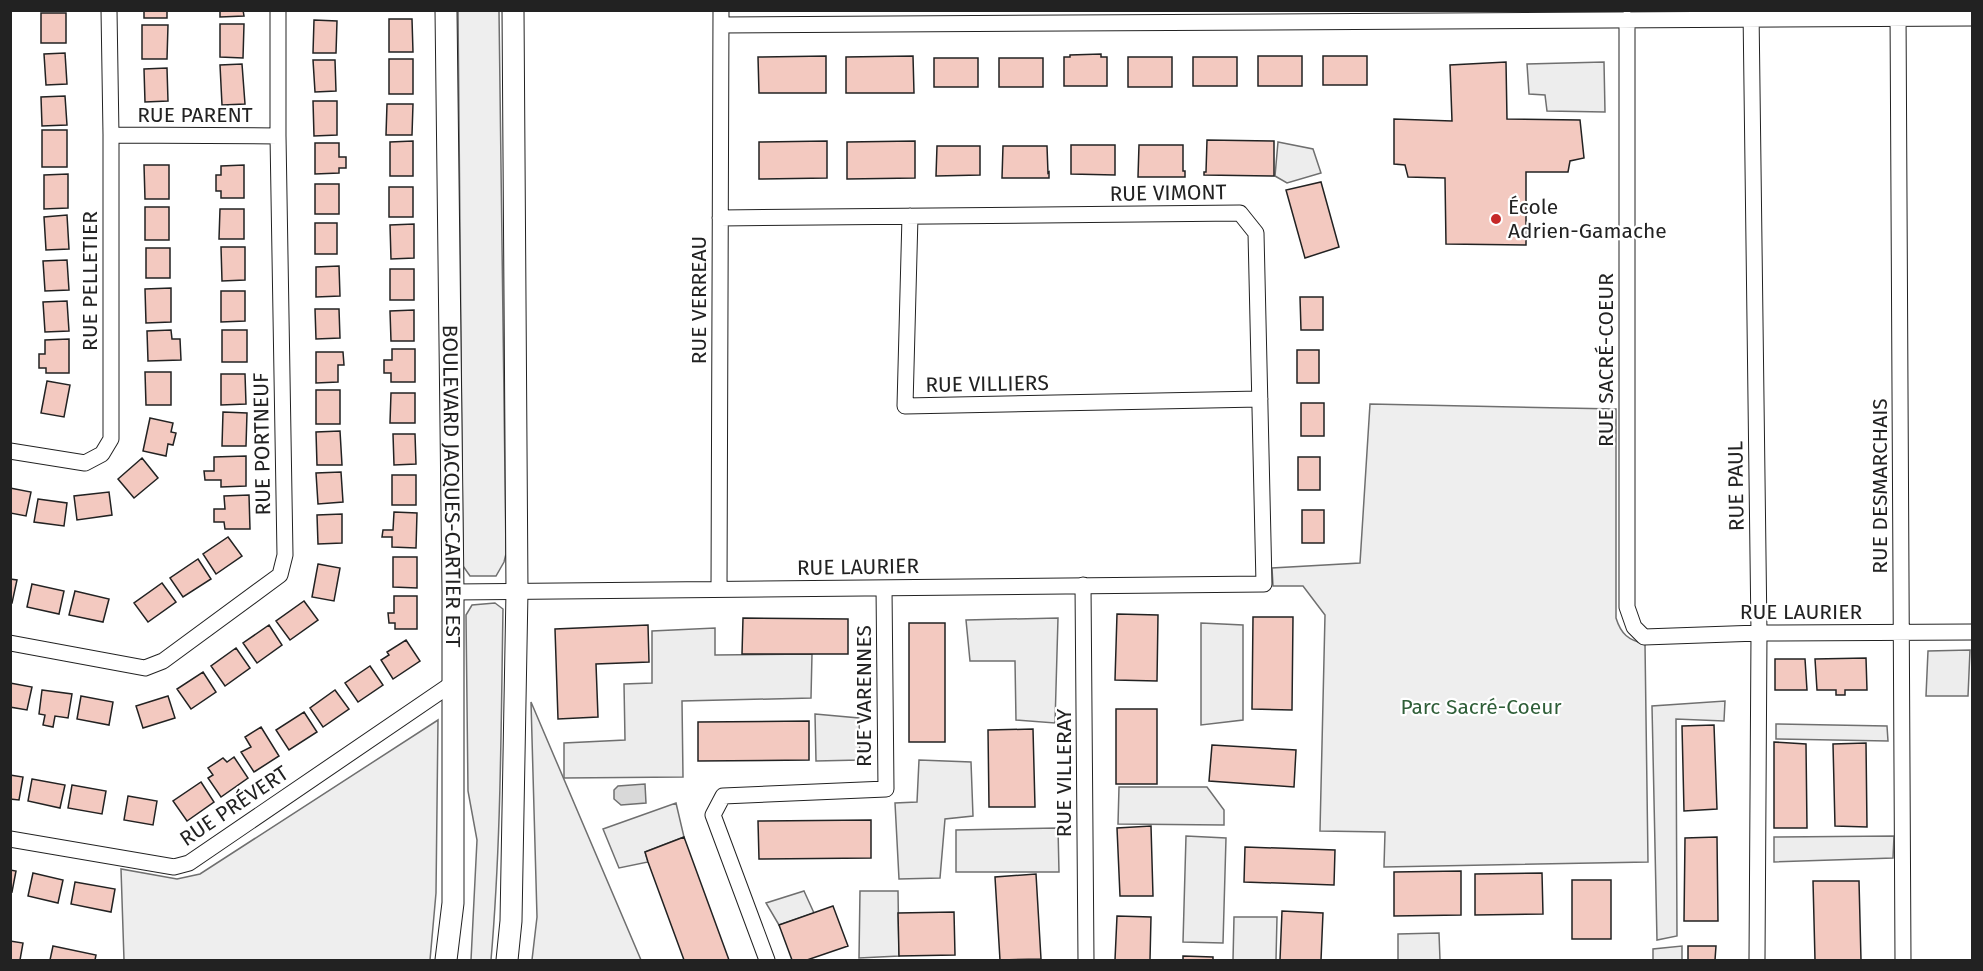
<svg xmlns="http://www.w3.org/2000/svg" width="1983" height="971" viewBox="0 0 1983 971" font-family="'Fira Sans',sans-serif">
<rect width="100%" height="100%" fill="#fff"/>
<path fill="#eee" stroke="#6f6f6f" stroke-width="1.5" d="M458,11H499L506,554L504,562L496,576H470L463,566Z
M1370,404L1616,409V618C1621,634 1628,640 1645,644L1648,862L1384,867L1385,832L1320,831L1325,615L1303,586H1273L1272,568L1360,563Z
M495,603L503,609C501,727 501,844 491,960H471L477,840L468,791L466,615L472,605Z
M531,702L641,960H532L537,917Z
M438,720L436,893L430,960H124L121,869L177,879L200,874Z"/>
<path fill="#ededed" stroke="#6f6f6f" stroke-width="1.5" d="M1604,62L1605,112L1547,111L1545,95L1529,94L1527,64Z
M1278,142L1313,149L1321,173L1287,183L1275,176Z
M1058,618L1055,723L1016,720L1015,661H970L966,620Z
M1201,623L1243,625V720L1201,725Z
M715,628V655L812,654L811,698L682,701L683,777L564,778V743L625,740L624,684L652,683V631Z
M1970,650L1968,696H1926L1928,651Z
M1725,701L1724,721L1676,719L1677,936L1657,940L1652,706Z
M815,714L859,718L860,760L816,761Z
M1776,724L1887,726L1888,741L1776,739Z
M919,760L971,762L973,816L945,819L940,878L899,879L895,803L917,802Z
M1119,787H1207L1224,810V825L1118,824Z
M676,803L684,837L645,852L648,862L619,868L603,829Z
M1058,828L1059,872H956V830Z
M1186,836L1226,838L1223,943L1183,942Z
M1894,836L1893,858L1774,862V837Z
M804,891L814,913L779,925L766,903Z
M860,891H898L899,956L859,958Z
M1234,917H1277L1276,960H1233Z
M1439,933L1440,960H1398V934Z
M1682,946V960H1653V949Z"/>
<path fill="#d9d9d9" stroke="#6f6f6f" stroke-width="1.5" d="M645,784L646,803L621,805L614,799V790L618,786Z"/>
<path fill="#f3c9c0" stroke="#222" stroke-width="1.5" d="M144,10H167V18H144Z
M220,10H243L244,16L220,17Z
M41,13H66V43H41Z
M389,19H412L413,52H389Z
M314,20L337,21L336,53H313Z
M220,24H244L243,58L220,57Z
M142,25H168L167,59H142Z
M65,53L67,84L46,85L44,54Z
M1101,54V57H1107V86H1064V57H1070V55Z
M826,56V93H759L758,57Z
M913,56L914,93H846V57Z
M1258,56H1302V86H1258Z
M1323,56H1367V85H1323Z
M1128,57H1172V87H1128Z
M1193,57H1237V86H1193Z
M934,58H978V87H934Z
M999,58H1043V87H999Z
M389,59H413V94H389Z
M313,60H335L336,91L315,92Z
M1506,62L1507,119L1580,120L1584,158L1570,161L1568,172H1526V245L1446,244L1445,178L1408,177L1405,165L1394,164V119L1452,121L1450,65Z
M242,64L245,104L222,105L220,65Z
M167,68L168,101L145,102L144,69Z
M65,96L67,125L42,126L41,97Z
M313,101H337V135L314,136Z
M387,104H413L412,135H386Z
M42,130H67V167H42Z
M1207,140L1274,141V176L1204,175V172H1206Z
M413,141V176H390V142Z
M827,141V178L759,179V142Z
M915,141V178L847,179V142Z
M315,143H339V157H346V168H339V173L315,174Z
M1071,145H1115V175L1071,174Z
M1139,145H1183V171H1185V177H1138Z
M937,146H980V175L936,176Z
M1003,146H1047L1048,173L1049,172V178H1002Z
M144,165H169V199H145Z
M244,165V198H221V191H216V175H221V166Z
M68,174V208L44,209V175Z
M1321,182L1339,247L1305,258L1286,190Z
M315,184H339V214H315Z
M389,187H413V217H389Z
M145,207H169V240H145Z
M220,209H244V239H219Z
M67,215L69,249L46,250L44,217Z
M315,223H337V254H315Z
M414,224V258L391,259L390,225Z
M221,247H245V280L222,281Z
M146,248H170V278H146Z
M67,260L69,290L45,291L43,261Z
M339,266L340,296L316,297V267Z
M390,269H414V300H390Z
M171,288V322L146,323L145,289Z
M221,291H245V321L221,322Z
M1300,297H1323V330H1301Z
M67,301L69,331L45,332L43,302Z
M315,309H339L340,338L316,339Z
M414,310V341H391L390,311Z
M171,330L172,339H180L181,360L148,361L147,331Z
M222,330H247V362H222Z
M69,339V373H46V368H39V354H45V340Z
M392,349H415V382H391V373H384V360H392Z
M1297,350H1319V383H1297Z
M316,352H343L344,365H338V382L316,383Z
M145,372H171V405H146Z
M221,374H245L246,404L221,405Z
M47,381L70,385L64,417L41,413Z
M316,390H340V424H316Z
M391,393H415V423H390Z
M1301,403H1324V436H1301Z
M223,412L247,413L246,446H222Z
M150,418L173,423L171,432L176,433L173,445L168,444L166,456L143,451Z
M340,431L342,465H317L316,432Z
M393,434H415L416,464L394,465Z
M246,456V486L221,487V480H205L204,471H214V457Z
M1298,457H1320V490H1298Z
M142,458L158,478L134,498L118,479Z
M341,472L343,502L318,504L316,473Z
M392,475H416V505H392Z
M10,488L31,492L26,516L10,513Z
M109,492L112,515L77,520L74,496Z
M249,495L250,529H225L224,522H214V509H225L224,496Z
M38,499L67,503L64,526L34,522Z
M1302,510H1324V543H1302Z
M394,512L417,513L416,548L392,547V537H382L383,530H393Z
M342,514V543L318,544L317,515Z
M228,537L242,556L216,574L203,554Z
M393,557H417V588L393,587Z
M198,559L211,579L183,597L170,578Z
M318,564L340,568L334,601L312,597Z
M10,579L17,580L12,603H10Z
M162,583L176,602L148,622L134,603Z
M32,584L64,591L59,614L27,607Z
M75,591L109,599L103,622L69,615Z
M394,596H417V629H395V623H389L388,613H394Z
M304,601L318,620L290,640L276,621Z
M1117,614L1158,615L1157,681L1115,680Z
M1253,617H1293L1292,710L1252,709Z
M743,618L848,619V654H742Z
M909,623H945V742H909Z
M269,625L282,645L257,663L243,643Z
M648,625L649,662L596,664L598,717L558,719L555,629Z
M406,640L420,661L393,679L381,660L389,655L387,652Z
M236,648L250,668L225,686L211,666Z
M1866,658L1867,690H1845V695H1836V690H1817L1815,659Z
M1775,659H1805L1807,690H1775Z
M370,666L383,685L358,702L345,683Z
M203,672L216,692L191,709L177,689Z
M10,683L32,687L27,710L10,707Z
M42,690L72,694L68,718L55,716L53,727L43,725L45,715L39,714Z
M335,690L349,709L323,727L310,708Z
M81,696L113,702L109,725L77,719Z
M168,696L175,718L143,728L136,706Z
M1116,709H1157V784H1116Z
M304,712L317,732L289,750L276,730Z
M809,721V760L698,761V722Z
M1714,725L1717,809L1684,811L1682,726Z
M261,727L279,756L254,772L241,752L251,747L245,737Z
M1033,729L1035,807H989L988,730Z
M1774,742L1806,744L1807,828H1774Z
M1866,743L1867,827L1835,826L1833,744Z
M1212,745L1296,750L1294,787L1209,781Z
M234,757L248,778L221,797L208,778L213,775L208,768L223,758L227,762Z
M10,775L23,777L19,800L10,799Z
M32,779L65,785L60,808L28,801Z
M201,782L214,802L187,821L173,801Z
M72,785L106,791L102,814L68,808Z
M128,796L157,801L153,825L124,820Z
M871,820V858L759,859L758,821Z
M1151,826L1153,896H1120L1117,828Z
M684,837L729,960H684L648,862L645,852Z
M1717,837L1718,921H1684L1685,838Z
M1245,847L1335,850L1334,885L1244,882Z
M10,870L16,871L12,892L10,891Z
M1461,871V915L1394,916V872Z
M33,873L63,880L58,903L28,896Z
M1542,873L1543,914L1475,915V874Z
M1036,874L1041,959L1000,960L995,877Z
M1572,880H1611V939H1572Z
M1813,881H1859L1861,960H1815Z
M75,882L115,889L111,912L71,904Z
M833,906L848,946L807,960H792L779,925Z
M1282,911L1323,913L1321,960H1280Z
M954,912L955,955L899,956L898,913Z
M1117,916L1151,917L1150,960H1115Z
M10,941L23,943L20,960H10Z
M53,946L96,955L95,960H50Z
M1688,946H1716L1715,960H1688Z
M1183,956L1213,957V960H1183Z"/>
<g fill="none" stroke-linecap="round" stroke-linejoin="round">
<defs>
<path id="minor" d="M1751,10L1759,633L1757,960
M1898,10L1903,960
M1627,19V607L1634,627L1644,637L1759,633L1972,632
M721,25L1972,18
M111,135L278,136
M910,216L905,406L1260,399
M10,451L85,463L102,454L111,439V135L109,10
M1083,585L1086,960
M719,589L721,10
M453,592L1264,584L1256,233L1240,213L720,218
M10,643L145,668L163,661L280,575L285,555L278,136V10
M10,839L174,867L189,863L453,683
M767,960L713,815L723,796L886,789L884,588"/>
<g id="secondary">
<path id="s1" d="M446,10L453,592V903L446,960"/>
<path d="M507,960L511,921L517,591L513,10"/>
</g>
</defs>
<use href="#minor" stroke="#222" stroke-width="17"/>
<use href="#secondary" stroke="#222" stroke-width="23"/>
<use href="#minor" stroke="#fff" stroke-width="15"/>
<use href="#secondary" stroke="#fff" stroke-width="21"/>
</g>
<circle fill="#c62828" stroke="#fff" stroke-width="2" cx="1496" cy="219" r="6"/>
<g text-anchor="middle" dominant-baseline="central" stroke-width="4.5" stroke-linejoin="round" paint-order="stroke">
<g font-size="21" fill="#222" stroke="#fff">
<text x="195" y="115">RUE PARENT</text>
<text transform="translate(1168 193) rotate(-1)">RUE VIMONT</text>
<text transform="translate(90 281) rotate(-90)">RUE PELLETIER</text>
<text transform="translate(699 300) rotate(-90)">RUE VERREAU</text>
<text transform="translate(1606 360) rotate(-90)">RUE SACRÉ-COEUR</text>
<text transform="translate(987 384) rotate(-1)">RUE VILLIERS</text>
<text transform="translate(262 444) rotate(-91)">RUE PORTNEUF</text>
<text stroke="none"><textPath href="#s1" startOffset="476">BOULEVARD JACQUES-CARTIER EST</textPath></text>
<text transform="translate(1736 486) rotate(-91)">RUE PAUL</text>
<text transform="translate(1880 486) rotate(-90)">RUE DESMARCHAIS</text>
<text transform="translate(858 567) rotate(-1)">RUE LAURIER</text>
<text x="1801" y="612">RUE LAURIER</text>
<text transform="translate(864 696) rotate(-90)">RUE VARENNES</text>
<text transform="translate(1064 773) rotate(-90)">RUE VILLERAY</text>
<text transform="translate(234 806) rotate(-34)">RUE PRÉVERT</text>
</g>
<g font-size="21" fill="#222" stroke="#fff" text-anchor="start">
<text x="1508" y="207">École<tspan x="1508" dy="24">Adrien-Gamache</tspan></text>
</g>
<g font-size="21" fill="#2f5e38" stroke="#fff">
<text x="1481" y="707">Parc Sacré-Coeur</text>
</g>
</g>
<rect width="1983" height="971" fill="none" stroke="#222222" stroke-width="24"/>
</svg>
